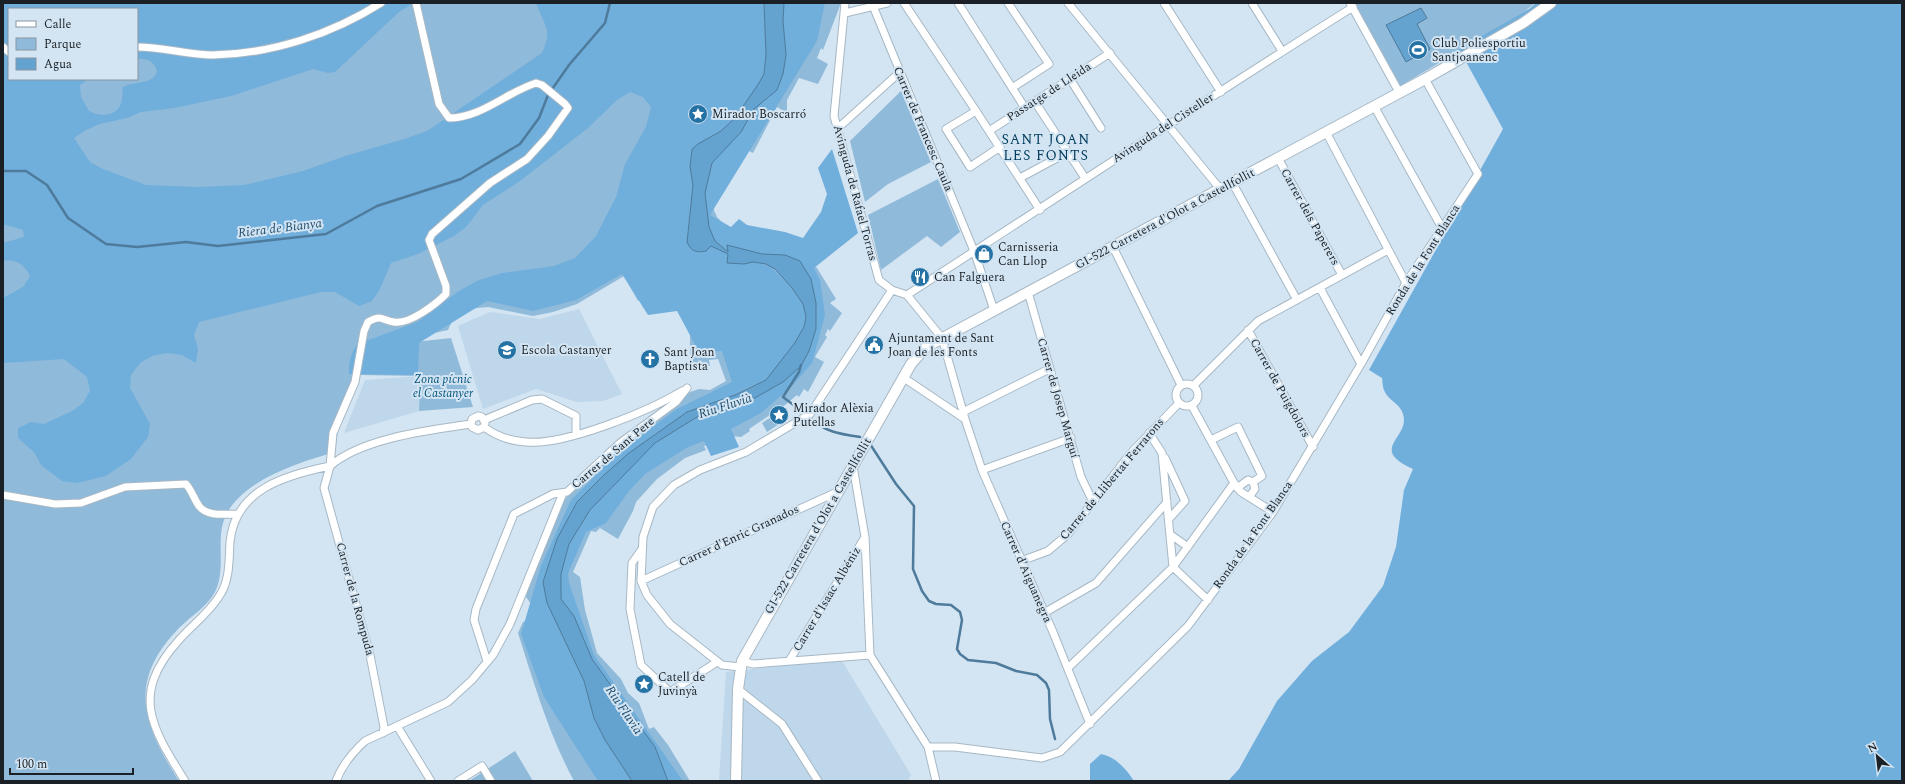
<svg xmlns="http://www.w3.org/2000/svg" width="1905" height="784" viewBox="0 0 1905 784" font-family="Spectral,serif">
<rect width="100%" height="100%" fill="#d3e4f2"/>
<path fill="#bfd7ea" d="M579,309L622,394L603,401L577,402L536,389L483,409L458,326L490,312L540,319Z
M420,376L419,411L344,433L365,380Z
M841,659L911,775L908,781H719L726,672Z"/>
<path fill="#90bada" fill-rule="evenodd" d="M3,3H841L823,50L821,48L817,58L828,64L818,84L799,78L787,100V113L777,107L753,153L737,145L713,208L717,217L727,227L796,244L817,268L836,299L830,303L842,313L830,331L828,329L825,335L827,337L815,357L824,362L808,392L804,389L799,397L797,395L785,405L749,429L750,431L741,437L731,436L704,446L706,450L685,458L657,479L636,502L633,511L618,539L600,528L596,532L591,531L573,572L580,577L585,610L597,653L621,679L628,693L639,703L649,729L654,727L668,745L690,781H574C549,735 534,683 518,633L523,622L526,621L531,604L526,597L527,591L561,506L570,492L620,446L690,392L699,389L710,390L726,381L718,359L709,360L710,366H690V316L661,288L638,301L624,276L577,304L553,312L533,316L488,307L477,308L455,315L448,330L370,347L451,338L473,407L419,411L420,376L359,375L338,430L335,452C297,463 231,483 222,527C218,549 225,571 215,592C208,606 191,616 180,627C127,681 142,723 179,781H3ZM9,9H137V79H9Z
M1350,3H1535L1524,12L1397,88Z
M901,91L931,162L888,184L865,202L850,141Z
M938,179L960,232L941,247L927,236L881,270L868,215Z
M782,410L788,418L767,432L762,423Z
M515,751L533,781H469Z"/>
<path fill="#70aedb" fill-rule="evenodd" d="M3,3H414L399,12L335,72L328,73L313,69L231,96L174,108L141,112L127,118L100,124L86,130L74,138L90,162L103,169L146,185L199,187L244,185L303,171L345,156L401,140L427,131L542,53C553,28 544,26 536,3H764L766,55L764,74L759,83L735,118L721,131L692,149L690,167L693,185L687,238L711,246L728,254L727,263L744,264L753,262L770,266L792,288L803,304L806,313L804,327L787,355L766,380L747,388L629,453L557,539L556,620L561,634L581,672L594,718L607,743L632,781H598L544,697L521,634L541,566L571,500L621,450L677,409L732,382L722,351L699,352L677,311L648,315L622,274L576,300L533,311L487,301L419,343L418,375L349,374C349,364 350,352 358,344L417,322L459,291L479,280L502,273L554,266L575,258L596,236L616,197L625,164L646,127L651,107L643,97L630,92L617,100L588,128L520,181L483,205L466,227L454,236L418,254L391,263L380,289L372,301L359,306L335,292H321L199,322L194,335L198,349L196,363L182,355L167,353L152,356L140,363L131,375L130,388L150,424L148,437L131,459L106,476L77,483L62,481L41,465L34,452L18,438V428L31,422L44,424L72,411L83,403L90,391L87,377L64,359L3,363V298L23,287L30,276C25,265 15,258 3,261V243L24,237L23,230L3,224ZM9,9H137V59C147,58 154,61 157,71C154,85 133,81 123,87C122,92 123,98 121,103C117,117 99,117 89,111L81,97L80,85L88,79H9Z
M784,3H825L817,41L710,215L731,227L739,219L747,225L785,232L803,238L821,212L827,194L818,168L832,149L858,233L814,268L820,280L825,315L812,363L791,387L761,413L731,429L739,447L711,456L704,441L688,447L645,474L629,491L606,523L586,532L568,573L569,583L594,655L683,781H668L655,747L592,659L574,616L560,599L561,574L569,544L590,510L655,443L697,417L718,414L753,399L816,329L785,255L762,254L728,245V252L715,241L709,227L705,193L712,163L741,132L754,109L777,90L783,74L786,55L783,21Z
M1536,3H1902V781H1228L1239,769L1277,701L1312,661L1349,632L1383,586L1396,547L1404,490L1413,469C1367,448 1411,438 1403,414C1400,403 1388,401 1384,390C1382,386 1383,382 1382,378L1369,370L1503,129L1459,49L1529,9Z
M1101,754C1116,757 1126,769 1134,781H1090V764Z"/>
<path fill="#64a2cf" stroke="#4e7b9c" d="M764,3H784L783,21L786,55L783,74L777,90L754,109L741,132L712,163L705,193L709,227L715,241L728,252L727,245L762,254L785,255L800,261L811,279L816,303V329L809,351L801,366L783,382L753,399L717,414L697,417L655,443L590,510L569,544L561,574V599L574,616L592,659L655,747L668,781H632L605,740L594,718L584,681L547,603L543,582L557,539L577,502L604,475L629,453L687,412L735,395L766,380L794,344L804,327L806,317L803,304L792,288L775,269L766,264L753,262L744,264L727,263L728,254L711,246L706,251C696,253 691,251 687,242L693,185L690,167L692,149L698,144L721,131L735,118L759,83L764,74L766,55Z
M1421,8L1427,18L1417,24L1430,49L1406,62L1386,25Z"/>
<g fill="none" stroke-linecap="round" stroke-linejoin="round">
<path stroke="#4e7b9c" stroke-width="2.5" d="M3,171H26L47,185L68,218L106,244L137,247L186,242L218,246L326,234L377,206L461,179L520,144L539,118L548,95L569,65L605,23L610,3
M801,365L799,372L783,397L804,413
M810,418C825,432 840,434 860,437
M870,444L896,484L914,506L913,569L922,591L929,601L936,604L951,605L960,612L962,620L957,649L960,654L968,660L996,663L1016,671L1037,675L1046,683L1049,690L1050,719L1055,739"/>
<defs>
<path id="street" d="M845,3L834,116L879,280L892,290L907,295L942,338L965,419L982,470L1053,632L1090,724
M904,3L976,111
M958,3L1025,108
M1008,3L1049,64L1012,88
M1068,3L1221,190
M1164,3L1221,92
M1252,3L1282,51
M1350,3L1399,92
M873,6L974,251L994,310
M845,13L887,3
M3,47L9,52
M137,47C163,47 188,55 213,55C272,54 332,34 381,3
M1070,79L1101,128
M1035,102L1085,178
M1374,106L1442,228
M837,129L900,72
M989,131L1110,53
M1326,132L1406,283
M1000,147L970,167L946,129L976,111L1040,210
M1278,158L1342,275
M1020,178L1068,152
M1233,184L1297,300
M1113,247L1181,385
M1320,288L1361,364
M1028,292L1081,477L1093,502
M907,295C1055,199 1203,101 1353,7
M1248,330L1313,447
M904,378L965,419
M1176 395a11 11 0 1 1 22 0a11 11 0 1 1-22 0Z
M1194,385L1258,321L1388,250
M1192,406L1234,483L1241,492L1273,512
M963,412L1049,369
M484,420L532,400L542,399L576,416V434
M471,424L472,419L478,416L482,417L485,423
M471,424L472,427L478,430L484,427
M484,427C496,436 510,441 526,442C564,446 649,411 682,391
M1149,433L1162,453L1173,567L1208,600
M1211,440L1238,427L1262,476L1253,482
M1165,458L1185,501L1169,519
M330,466C362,438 430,430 471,424
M853,466L865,537L870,655L928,747L936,781
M982,470L1071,438
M1237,488L1248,480L1253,482L1255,489L1249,497
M3,495L55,504L81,503L125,487L186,484C192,491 194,499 199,506C207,517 225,514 237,514
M1171,535L1188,547
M642,549L632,563L630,609L641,665L670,692L717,662
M1021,561L1048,551L1068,534L1131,453L1179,403
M641,581L837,492
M1044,613L1096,583L1167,502
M487,661L474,620L476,609L514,514L553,494L567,492L620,443L676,402L687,388
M742,661L753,664L870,655
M789,661L865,537
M740,667L722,665L670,624L647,595L641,581L643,537L653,507L674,485L700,470L746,452L810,414L892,290
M1068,668L1173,567L1234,483
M738,689L782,724L818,781
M397,726L431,781
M383,733L384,727L370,655L324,488L330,466L333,433L355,382L364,331L368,322C382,314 381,320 394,322C409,325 436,304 446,294V286L429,240L432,234L490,183L527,159L548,136L568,108L565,104L542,85L536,83C507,92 481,118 449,118L439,104L416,3
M928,747H955L1042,758L1060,752L1188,626L1273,512L1361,364L1406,283L1478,174L1425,79
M185,781C151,727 130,694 179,640C192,625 210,612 220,595C230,580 229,559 230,542C235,489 286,475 330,466
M336,781C342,765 353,752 365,741L448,702L472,680L493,655L510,624L563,493
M458,781L482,766L491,781"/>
<path id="secondary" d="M736,781L738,689L742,661L911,364L926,347L1425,79L1523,23L1551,3"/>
</defs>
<use href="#street" stroke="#a7b8c5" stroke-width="9"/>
<use href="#secondary" stroke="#a7b8c5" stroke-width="12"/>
<use href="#street" stroke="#fff" stroke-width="7"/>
<use href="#secondary" stroke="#fff" stroke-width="10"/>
</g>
<defs>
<symbol id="stadium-disc" viewBox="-11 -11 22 22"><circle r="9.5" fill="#2573a5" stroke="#d3e4f2"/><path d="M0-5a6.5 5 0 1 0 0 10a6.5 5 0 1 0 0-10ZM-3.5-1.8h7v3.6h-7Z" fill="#fff"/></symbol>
<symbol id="sight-disc" viewBox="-11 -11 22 22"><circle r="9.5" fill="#2573a5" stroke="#d3e4f2"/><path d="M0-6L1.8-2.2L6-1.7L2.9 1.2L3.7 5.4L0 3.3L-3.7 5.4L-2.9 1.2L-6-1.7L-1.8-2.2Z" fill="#fff"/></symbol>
<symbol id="shop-disc" viewBox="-11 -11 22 22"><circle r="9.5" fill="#2573a5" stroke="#d3e4f2"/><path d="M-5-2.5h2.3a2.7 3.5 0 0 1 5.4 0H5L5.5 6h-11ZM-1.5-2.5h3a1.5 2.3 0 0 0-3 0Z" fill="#fff"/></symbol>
<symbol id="restaurant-disc" viewBox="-11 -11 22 22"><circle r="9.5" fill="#2573a5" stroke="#d3e4f2"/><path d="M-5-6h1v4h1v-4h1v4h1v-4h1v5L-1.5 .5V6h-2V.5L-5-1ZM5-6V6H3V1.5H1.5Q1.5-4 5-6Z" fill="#fff"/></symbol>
<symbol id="civic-disc" viewBox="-11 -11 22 22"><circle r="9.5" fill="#2573a5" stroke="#d3e4f2"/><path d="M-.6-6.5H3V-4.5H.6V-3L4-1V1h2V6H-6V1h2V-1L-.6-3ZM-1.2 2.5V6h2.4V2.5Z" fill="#fff"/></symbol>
<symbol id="school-disc" viewBox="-11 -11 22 22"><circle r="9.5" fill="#2573a5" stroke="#d3e4f2"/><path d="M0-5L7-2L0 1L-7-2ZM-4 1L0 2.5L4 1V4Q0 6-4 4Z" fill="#fff"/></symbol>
<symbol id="church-disc" viewBox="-11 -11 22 22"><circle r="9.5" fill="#2573a5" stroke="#d3e4f2"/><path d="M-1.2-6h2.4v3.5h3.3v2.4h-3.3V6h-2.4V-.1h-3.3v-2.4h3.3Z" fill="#fff"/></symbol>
</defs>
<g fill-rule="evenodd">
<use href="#stadium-disc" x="1407" y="39" width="22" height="22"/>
<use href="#sight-disc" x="687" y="103" width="22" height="22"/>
<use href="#shop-disc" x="973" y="243" width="22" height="22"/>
<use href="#restaurant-disc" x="909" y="266" width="22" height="22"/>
<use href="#civic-disc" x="863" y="334" width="22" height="22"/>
<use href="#school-disc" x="496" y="339" width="22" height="22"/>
<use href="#church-disc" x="639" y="348" width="22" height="22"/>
<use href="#sight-disc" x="768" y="404" width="22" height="22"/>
<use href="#sight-disc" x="633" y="673" width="22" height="22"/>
</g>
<g text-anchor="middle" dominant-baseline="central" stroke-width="4" stroke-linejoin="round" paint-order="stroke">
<g font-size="12" fill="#1a2025" stroke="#d3e4f2" text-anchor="start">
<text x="1432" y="43">Club Poliesportiu<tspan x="1432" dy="14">Santjoanenc</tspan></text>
<text x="712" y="114">Mirador Boscarró</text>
<text x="998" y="247">Carnisseria<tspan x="998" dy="14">Can Llop</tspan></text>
<text x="934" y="277">Can Falguera</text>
<text x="888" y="338">Ajuntament de Sant<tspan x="888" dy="14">Joan de les Fonts</tspan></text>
<text x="521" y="350">Escola Castanyer</text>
<text x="664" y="352">Sant Joan<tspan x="664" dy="14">Baptista</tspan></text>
<text x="793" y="408">Mirador Alèxia<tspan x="793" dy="14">Putellas</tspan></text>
<text x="658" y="677">Catell de<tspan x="658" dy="14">Juvinyà</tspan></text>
</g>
<g font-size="12" fill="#1a2025" stroke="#d3e4f2">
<text transform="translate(1049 92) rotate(-33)">Passatge de Lleida</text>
<text transform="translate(1163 128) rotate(-33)">Avinguda del Cisteller</text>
<text transform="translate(923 129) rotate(67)">Carrer de Francesc Caula</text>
<text transform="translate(855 193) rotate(75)">Avinguda de Rafael Torras</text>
<text transform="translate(1310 217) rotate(61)">Carrer dels Paperers</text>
<text transform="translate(1165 219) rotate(-28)">GI-522 Carretera d'Olot a Castellfollit</text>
<text transform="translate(1423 260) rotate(-58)">Ronda de la Font Blanca</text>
<text transform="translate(1280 388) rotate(61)">Carrer de Puigdolors</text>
<text transform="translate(1058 398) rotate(74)">Carrer de Josep Marguí</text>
<text transform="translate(613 453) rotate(-40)">Carrer de Sant Pere</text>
<text transform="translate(1112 479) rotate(-50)">Carrer de Llibertat Ferrarons</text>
<text transform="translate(818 526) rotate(-60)">GI-522 Carretera d'Olot a Castellfollit</text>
<text transform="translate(1253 535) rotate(-55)">Ronda de la Font Blanca</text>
<text transform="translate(739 536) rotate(-25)">Carrer d'Enric Granados</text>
<text transform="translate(1026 572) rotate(66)">Carrer d'Aiguanegra</text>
<text transform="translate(355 599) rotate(75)">Carrer de la Rompuda</text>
<text transform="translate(827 599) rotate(-59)">Carrer d'Isaac Albéniz</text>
</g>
<g font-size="12" font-style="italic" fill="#02527d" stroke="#d3e4f2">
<text x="443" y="379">Zona pícnic<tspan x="443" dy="14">el Castanyer</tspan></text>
</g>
<g font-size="13" font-style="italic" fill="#1e4d6d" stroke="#d3e4f2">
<text transform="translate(280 228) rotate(-7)">Riera de Bianya</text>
<text transform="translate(725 406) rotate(-18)">Riu Fluvià</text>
<text transform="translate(624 710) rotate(56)">Riu Fluvià</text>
</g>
<g font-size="14" letter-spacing="1" fill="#003b5c" stroke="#d3e4f2">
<text x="1046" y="139">SANT JOAN<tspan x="1046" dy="16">LES FONTS</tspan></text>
</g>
</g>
<rect width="1905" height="784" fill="none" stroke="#1a2025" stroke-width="8"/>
<rect x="8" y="8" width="130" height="72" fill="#d3e4f2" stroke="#8996a0"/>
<rect x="16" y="21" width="20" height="6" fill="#ffffff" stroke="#8996a0"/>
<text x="44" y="28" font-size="12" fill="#1a2025">Calle</text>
<rect x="16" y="38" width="20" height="12" fill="#90bada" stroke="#8996a0"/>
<text x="44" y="48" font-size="12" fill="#1a2025">Parque</text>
<rect x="16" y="58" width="20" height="12" fill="#64a2cf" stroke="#8996a0"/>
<text x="44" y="68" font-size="12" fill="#1a2025">Agua</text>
<g transform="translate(1877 756) rotate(332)" stroke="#d3e4f2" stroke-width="3" paint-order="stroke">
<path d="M0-3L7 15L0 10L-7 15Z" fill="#1a2025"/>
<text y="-6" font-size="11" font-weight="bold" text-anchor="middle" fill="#1a2025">N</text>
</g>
<path d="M10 768v6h123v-6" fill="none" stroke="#1a2025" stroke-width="2"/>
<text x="16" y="768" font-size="12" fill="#1a2025" stroke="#d3e4f2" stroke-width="3" paint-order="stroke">100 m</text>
</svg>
